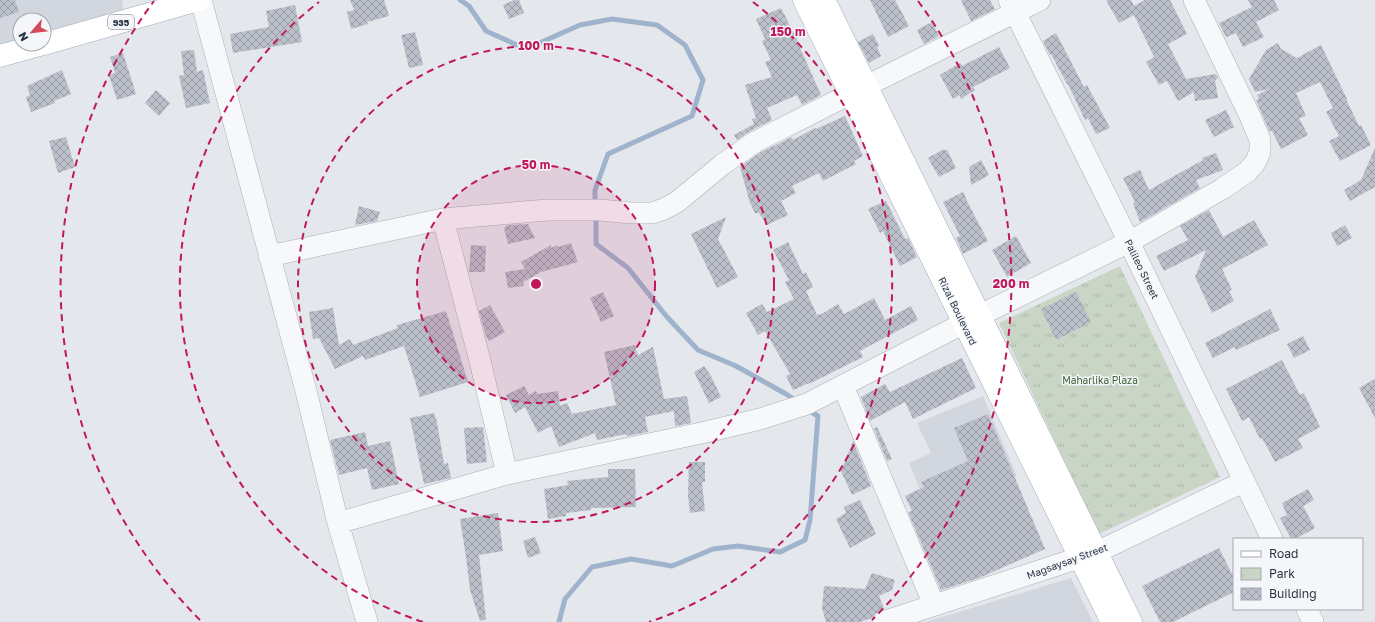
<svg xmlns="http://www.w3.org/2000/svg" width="1375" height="622" viewBox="0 0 1375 622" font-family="'Golos Text',sans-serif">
<defs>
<pattern id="park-tufts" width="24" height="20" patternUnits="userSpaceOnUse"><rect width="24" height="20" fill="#c9d6c5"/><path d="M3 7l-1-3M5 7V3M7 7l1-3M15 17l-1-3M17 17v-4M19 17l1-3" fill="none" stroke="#adb8ab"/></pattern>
<pattern id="building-cross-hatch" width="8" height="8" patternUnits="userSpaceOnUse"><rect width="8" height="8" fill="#bbc0ca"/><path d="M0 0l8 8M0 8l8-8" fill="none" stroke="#989da6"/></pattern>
</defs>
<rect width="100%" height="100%" fill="#e4e7ec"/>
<path fill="#d2d6de" d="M0,0H122L124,13L44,33V20H20V39L0,46Z
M983,396L1017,476L930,513L909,463L931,453L917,423Z
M1071,578L1093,622H926Z"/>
<path fill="url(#park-tufts)" d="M1120,266L1220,477L1099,534L999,323Z"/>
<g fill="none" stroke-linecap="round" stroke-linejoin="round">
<path stroke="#9fb4cc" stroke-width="5" d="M460,0L469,6L486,31L526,49L580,25L612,19L657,25L685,45L703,80L692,116L608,154L595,190V206
M596,214V244L628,268L667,317L698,350L736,366L786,394L797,401
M559,622L565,599L592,567L631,559L672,566L713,549L738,546L780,552L805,540L810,520L818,416L808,410"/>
</g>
<path fill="url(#building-cross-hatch)" d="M0,0H15L19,12L0,18Z
M350,0H384L389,16L367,22L368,24L351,29L347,12L354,10Z
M514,0H519L524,13L509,19L503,5Z
M870,0H895L909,26L888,37Z
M961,0H990L995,9L971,21Z
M1106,0H1131L1134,6L1145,0H1170L1187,34L1168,44L1186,79L1216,74L1218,78L1215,80L1218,98L1195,101L1194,92L1178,101L1167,81L1159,85L1146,62L1154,57L1134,15L1119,23Z
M1248,0H1274L1279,10L1256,22L1264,37L1243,47L1236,33L1226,37L1219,23L1252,7Z
M295,5L302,42L233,53L230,34L269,27L266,11Z
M781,8L798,41H797L821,95L802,105L797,95L767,108L772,120L750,131L737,140L734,135L754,124L752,119L756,118L745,85L772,77L765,62L771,60L762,41L765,39L756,19Z
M932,22L939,36L924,44L917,30Z
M415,32L423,65L409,68L401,35Z
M1056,33L1084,87L1087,85L1110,128L1096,134L1088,118L1085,120L1068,84H1067L1051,54L1050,55L1043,41Z
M873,34L879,46L877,47L881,56L869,63L858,42Z
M1278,43L1281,49L1297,58L1321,45L1347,99H1346L1359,126L1361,125L1371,145L1340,161L1329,141L1339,136L1326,112L1333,108L1320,82L1296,93L1306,116L1299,118L1308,135L1281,149L1272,131L1270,132L1268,128L1256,100L1259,99L1257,95L1269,89L1255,92L1249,79L1266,50Z
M999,47L1010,68L973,87L975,90L961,99L960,95L953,99L940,75L960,63L962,66Z
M194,50L197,72L203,70L210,103L186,108L179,76L184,75L181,51Z
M123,53L136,94L117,100L109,75L115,73L110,57Z
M62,70L71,94L54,101L55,103L31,112L26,97L30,95L27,86Z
M156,90L170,103L159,116L145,103Z
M1226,110L1234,127L1214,137L1205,120Z
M845,116L863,156L854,161L856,164L823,181L819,173L792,186L796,193L781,201L788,215L767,225L759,213H755L750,203L740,167L761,152L780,143L792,137L793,140L815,128L816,129Z
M66,137L75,167L58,173L49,141Z
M1375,148V187L1350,201L1344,190L1361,180Z
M942,150H947L956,168L939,177L928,158Z
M1216,153L1223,170L1196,180L1200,188L1140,222L1133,203L1135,202L1123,178L1140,170L1149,190L1203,160L1202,158Z
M981,160L989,175L971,185L969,167Z
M963,192L971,209L988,241L963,254L956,238L960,236L943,202Z
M886,201L905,239L908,238L917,257L900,266L883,231L880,233L868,209Z
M359,206L380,212L377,221L355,225Z
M1209,210L1223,237L1254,220L1268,245L1222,269L1232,290L1229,291L1234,301L1212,313L1195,277L1206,250L1164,271L1156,256L1188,240L1180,226Z
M726,217L718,239L738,277L717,288L691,234Z
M528,224L535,238L508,244L504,228L508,225Z
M1345,225L1352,238L1337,246L1331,233Z
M1016,236L1031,263L1007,277L992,250Z
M788,242L803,274L806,272L813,287L806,291L817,315L820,314V315L838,304L844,314L874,298L885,320L911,306L918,320L860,351L863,357L809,384V383L793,390L786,376L790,374L765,331L758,335L746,313L762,304L767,312L794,299L785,282L789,280L773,250Z
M571,243L578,262L541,272L523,282L524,286L508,288L505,272L525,269L521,262L551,245V248L557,245L558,247Z
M471,245L486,246L485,272H469Z
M603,292L614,316L601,322L590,298Z
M1076,292L1091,322L1056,340L1041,309Z
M490,305L505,332L489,341L486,336L479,311Z
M333,308L339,345L350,339L353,345L398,328L397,325L446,311L468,382L420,397L404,346L365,360L363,356L335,369L319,338L313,339L309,312Z
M1270,309L1280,330L1236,350L1235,347L1213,358L1205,343Z
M1303,336L1310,350L1294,358L1287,344Z
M635,345L638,355L653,347L664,399L687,396L691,423L675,426L674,411L645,417L648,432L627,436L626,434L597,440L595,433L559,447L551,426L538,433L525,407L515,413L506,395L524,386L529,395L536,391L537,394L558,391L560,406L567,403L572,414L616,405L604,352Z
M962,358L976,388L913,419L905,402L870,421L861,397L885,384L890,392Z
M1282,360L1300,395L1304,393L1320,427L1298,439L1303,448L1275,462L1262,438L1260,439L1249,417L1242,421L1226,389Z
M704,366L711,376L721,397L709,403L694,372Z
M1375,379V418L1359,388Z
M434,413L437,422L444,464L448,463L451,478L424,484L410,418Z
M988,414L1045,549L979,578L941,590L908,512L912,511L905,496L924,487L921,482L968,461L954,428Z
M483,427L487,462L467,464L464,428Z
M877,427L892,459L887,461L874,429Z
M365,432L368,446L390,441L399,484L372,490L367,468L339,475L330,440Z
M853,441L871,486L852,495L841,471Z
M689,462H705V482H702L705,511L690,513L688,496Z
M608,469H635L636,507L591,508V510L566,513V516L548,519L544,489L568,485L567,481L608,477Z
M1308,489L1314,500L1303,506L1315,528L1295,539H1291L1280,518L1287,515L1282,503Z
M860,500L876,534L850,548L836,519L846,513L844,507Z
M498,513L503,551L479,555L486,619L480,621L470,590L466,557L460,519Z
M535,537L541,553L528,558L523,541Z
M1219,548L1234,578V592L1173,622H1160L1142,586Z
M872,573L895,580L892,590L879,596L884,609L874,614L872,618L860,622H826L822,608L824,586L865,589Z"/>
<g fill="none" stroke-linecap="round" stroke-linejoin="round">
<defs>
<path id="minor" d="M201,0L306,391L338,523L367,622
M1009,0L1129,242L1272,539
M443,219L480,361L507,474
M269,256L443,219L547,210H600L631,213H652L664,209L677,202L723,164L755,142L866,86L1040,0
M843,386L934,605
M338,523L507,474L706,432L760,419L807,404L964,323L1129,242L1222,189L1247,172L1255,163L1260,152V140L1250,116L1194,0
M1307,609L1313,622
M883,622L1097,552L1243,482"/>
<path id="major" d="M804,0L1112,622
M824,0L1131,622
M44,44L198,0
M0,56L43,44"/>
</defs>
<use href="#minor" stroke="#a9aeb7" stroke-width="22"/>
<use href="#major" stroke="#a3abb8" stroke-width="23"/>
<use href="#minor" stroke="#f7f8fa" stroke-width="21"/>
<use href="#major" stroke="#fff" stroke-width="22"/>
</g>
<circle cx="536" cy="284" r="119" fill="#c2185b" fill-opacity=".12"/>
<g fill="none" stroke="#c2185b" stroke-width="2" stroke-dasharray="7 5">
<circle cx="536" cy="284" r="119"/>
<circle cx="536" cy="284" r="238"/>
<path d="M423 622A356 356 0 0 1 319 2M753 2A356 356 0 0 1 649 622"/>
<path d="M200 620A475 475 0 0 1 154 1M918 1A475 475 0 0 1 872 620"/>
</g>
<g text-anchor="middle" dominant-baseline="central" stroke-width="3" stroke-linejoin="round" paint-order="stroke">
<rect fill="#f4f6f9" stroke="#676e7b" stroke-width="1" x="108" y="15" width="26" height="14" rx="3"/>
<g font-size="9" font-weight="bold" fill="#2b3445">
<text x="121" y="22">935</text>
</g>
<g font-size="10" fill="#2b3445" stroke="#f4f6f9">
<text transform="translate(1142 269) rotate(64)">Palileo Street</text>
<text transform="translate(958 311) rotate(64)">Rizal Boulevard</text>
<text transform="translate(1067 561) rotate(-20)">Magsaysay Street</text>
</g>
<g font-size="10" fill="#3f6138" stroke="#f4f6f9">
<text x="1100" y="380">Maharlika Plaza</text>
</g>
</g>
<circle cx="536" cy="284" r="6" fill="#c2185b" stroke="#f4f6f9" stroke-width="2"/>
<g font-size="12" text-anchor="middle" font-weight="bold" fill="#c2185b" stroke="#f4f6f9" stroke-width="3" stroke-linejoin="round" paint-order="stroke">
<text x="788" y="36">150 m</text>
<text x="536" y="50">100 m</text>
<text x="536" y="169">50 m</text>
<text x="1011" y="288">200 m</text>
</g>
<rect x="1233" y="538" width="130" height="72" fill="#f4f6f9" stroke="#a4a8b1"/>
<rect x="1241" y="551" width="20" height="6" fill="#ffffff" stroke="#a4a8b1"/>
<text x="1269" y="558" font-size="12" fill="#2b3445">Road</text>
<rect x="1241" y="568" width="20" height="12" fill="url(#park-tufts)" stroke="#a4a8b1"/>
<text x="1269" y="578" font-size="12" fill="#2b3445">Park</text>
<rect x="1241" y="588" width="20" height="12" fill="url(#building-cross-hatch)" stroke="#a4a8b1"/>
<text x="1269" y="598" font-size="12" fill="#2b3445">Building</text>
<g transform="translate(32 32) rotate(242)"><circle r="19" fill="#f4f6f9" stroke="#a4a8b1"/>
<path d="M0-3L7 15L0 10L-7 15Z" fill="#d1495b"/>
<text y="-6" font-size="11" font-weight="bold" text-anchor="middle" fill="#2b3445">N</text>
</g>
</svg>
